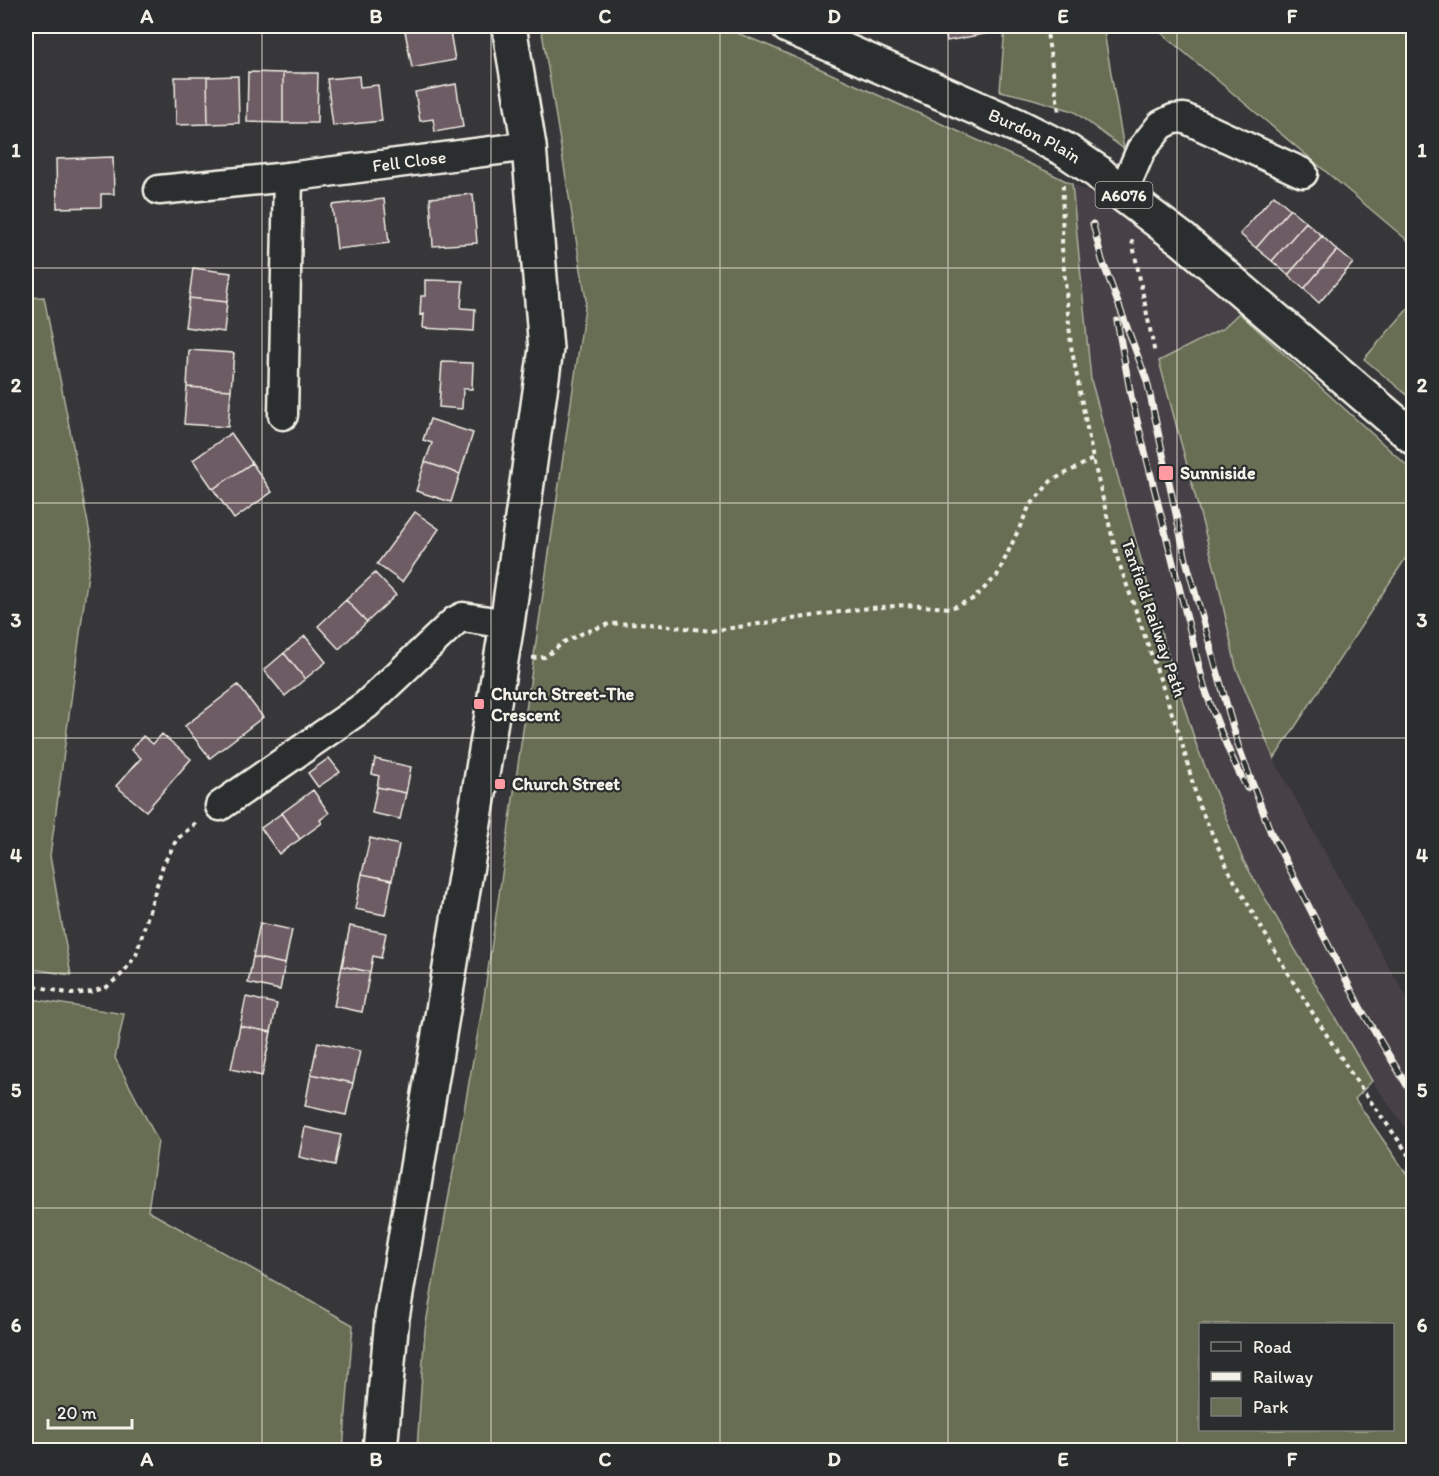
<svg xmlns="http://www.w3.org/2000/svg" width="1439" height="1476" viewBox="0 0 1439 1476" font-family="Itim,sans-serif">
<rect width="100%" height="100%" fill="#373639"/>
<filter id="ink" filterUnits="userSpaceOnUse"><feTurbulence type="fractalNoise" baseFrequency=".0167" numOctaves="2"/><feDisplacementMap in="SourceGraphic" scale="12" xChannelSelector="R" yChannelSelector="G"/><feConvolveMatrix kernelMatrix="1 2 1 2 8 2 1 2 1" color-interpolation-filters="sRGB"/></filter>
<g filter="url(#ink)">
<path fill="#474146" d="M1072,184L1085,190L1124,217L1239,313L1222,329L1159,361L1217,577L1236,668L1274,760L1391,971L1413,1006V1138L1372,1081L1244,862L1197,747L1163,639L1091,380Z"/>
<path fill="#676e53" stroke="#aeb09e" stroke-width="1.5" fill-rule="evenodd" d="M541,26H720L772,47L1048,172L1072,184L1091,380L1163,639L1197,747L1244,862L1372,1081L1355,1099L1413,1183V1450H417L425,1329L483,1004L586,300ZM1200,1324H1392V1430H1200Z
M1005,26H1103L1124,149L1073,111L1030,98L1000,91Z
M1153,26H1413V245Z
M44,297L92,544L50,856L71,975L26,968V298Z
M1413,303V400L1364,359Z
M1239,313L1413,471V547L1274,759L1236,667L1217,577L1159,361L1222,329Z
M26,998L124,1014L115,1058L158,1141L148,1211L353,1325L343,1450H26Z"/>
<path fill="#6d5b63" stroke="#f4f1e8" stroke-width="1.5" d="M404,26H435L405,31Z
M435,26H449L455,60L412,68L405,31Z
M944,26H988L990,33L947,41Z
M248,72L283,73V123L247,122Z
M283,73H318L317,123H283Z
M238,76L239,123L208,124L207,77Z
M359,76L360,87L378,85L382,121L333,126L327,79Z
M175,77H207L208,124L176,125Z
M456,84L463,127L435,132L433,119L420,121L415,92Z
M113,157L114,194H101V207L57,208L56,159Z
M473,194L477,243L433,246L430,198Z
M1274,195L1290,209L1256,248L1240,234Z
M384,199L389,243L337,249L332,205Z
M1290,209L1306,222L1272,261L1256,248Z
M1306,222L1322,236L1288,275L1272,261Z
M1322,236L1337,250L1304,289L1288,275Z
M1337,250L1353,263L1319,303L1304,289Z
M193,268L231,273L227,302L189,298Z
M425,280L463,281L461,308L475,309L474,331L423,328L424,314L420,315L421,296H425Z
M189,298L227,302L224,332L185,327Z
M189,350L234,353L231,390L187,387Z
M442,362L473,363L472,389H463L462,409L439,407Z
M187,387L231,390L228,427L184,424Z
M430,419L473,433L460,474L425,462L432,443L423,440Z
M231,433L252,463L213,489L193,460Z
M425,462L460,474L451,502L416,491Z
M252,463L272,492L234,519L213,489Z
M415,512L439,529L402,582L377,564Z
M375,573L396,595L367,622L346,600Z
M346,600L367,622L339,649L318,626Z
M305,636L326,662L305,679L284,653Z
M284,653L305,679L285,696L264,670Z
M238,685L263,717L210,758L185,726Z
M162,734L191,759L146,811L116,786L141,758L131,750L143,736L153,744Z
M329,758L340,772L318,787L308,773Z
M375,759L411,767L406,793L377,787L379,776L372,774Z
M377,787L406,793L400,819L372,813Z
M313,790L329,813L320,820L322,823L300,839L282,813Z
M282,813L300,839L279,854L261,828Z
M370,838L399,845L392,880L362,874Z
M362,874L392,880L385,915L355,909Z
M260,923L292,930L285,964L253,957Z
M350,926L386,933L381,958L373,956L370,972L342,966Z
M253,957L285,964L280,990L248,983Z
M342,966L370,972L362,1012L334,1006Z
M246,997L277,1004L271,1032L240,1026Z
M240,1026L271,1032L262,1076L231,1069Z
M318,1042L360,1051L353,1083L311,1074Z
M311,1074L353,1083L346,1115L305,1106Z
M305,1127L341,1135L335,1165L299,1157Z"/>
<g fill="none" stroke-linecap="round" stroke-linejoin="round">
<defs>
<g id="minor">
<path id="s1" d="M159,190L288,177L529,146"/>
<path d="M1122,194L1141,150L1161,125L1173,119L1184,118L1303,173"/>
<path d="M283,415L288,177"/>
<path d="M220,806L366,705L455,621L463,617L507,624"/>
</g>
<g id="major">
<path id="s2" d="M788,26L1018,126L1064,149L1098,172L1122,194L1183,240L1414,438"/>
</g>
<path id="highway" d="M380,1450L392,1318L507,624L546,349L529,146L509,26"/>
</defs>
<use href="#minor" stroke="#f4f1e8" stroke-width="33"/>
<use href="#major" stroke="#f4f1e8" stroke-width="38"/>
<use href="#highway" stroke="#f4f1e8" stroke-width="38"/>
<path stroke="#f4f1e8" stroke-width="4" stroke-dasharray="4.5 4.5" stroke-linecap="butt" d="M1046,26L1059,112
M1063,185L1062,248L1071,346L1093,459L1118,560L1180,736L1198,803L1231,875L1290,977L1354,1078L1414,1162
M1132,240L1155,354
M532,658L545,657L564,642L583,633L609,624L640,623L711,631L860,609L906,605L951,608L973,599L997,576L1029,507L1051,481L1093,459
M26,984L71,994L91,992L107,987L123,973L136,955L163,865L177,839L198,821"/>
<use href="#minor" stroke="#2a2d2e" stroke-width="28"/>
<use href="#major" stroke="#2a2d2e" stroke-width="33"/>
<use href="#highway" stroke="#2a2d2e" stroke-width="33"/>
<defs>
<path id="rail" d="M1093,224L1102,260L1147,381L1186,560L1238,745L1271,833L1279,848L1361,1009L1414,1097
M1117,321L1131,396L1204,686C1216,721 1229,755 1247,788"/>
</defs>
<use href="#rail" stroke="#f4f1e8" stroke-width="7"/>
<use href="#rail" stroke="#2a2d2e" stroke-width="4.5" stroke-dasharray="14" stroke-linecap="butt"/>
</g>
</g>
<path fill="none" stroke="#f4f1e8" stroke-width="1.5" stroke-opacity="0.55" d="M262,26V1450M491,26V1450M720,26V1450M948,26V1450M1177,26V1450M26,268H1414M26,503H1414M26,738H1414M26,973H1414M26,1208H1414"/>
<g fill="#ff9aa2" stroke="#2a2d2e" stroke-width="2">
<rect x="1158" y="465" width="16" height="16" rx="3"/>
<rect x="473" y="698" width="12" height="12" rx="3"/>
<rect x="494" y="778" width="12" height="12" rx="3"/>
</g>
<g text-anchor="middle" dominant-baseline="central" stroke-width="4.5" stroke-linejoin="round" paint-order="stroke">
<rect fill="#2a2d2e" stroke="#b7b6b0" stroke-width="1.5" x="1095.5" y="182" width="57" height="26" rx="4.5"/>
<g font-size="16" font-weight="bold" fill="#f4f1e8">
<text x="1124" y="195">A6076</text>
</g>
<g font-size="18" fill="#f4f1e8" stroke="#2a2d2e">
<text stroke="none"><textPath href="#s2" startOffset="270">Burdon Plain</textPath></text>
<text stroke="none"><textPath href="#s1" startOffset="252">Fell Close</textPath></text>
<text transform="translate(1154 618) rotate(71)">Tanfield Railway Path</text>
</g>
<g font-size="18" font-weight="bold" fill="#f4f1e8" stroke="#2a2d2e" text-anchor="start">
<text x="1180" y="473">Sunniside</text>
<text x="491" y="694">Church Street-The<tspan x="491" dy="21">Crescent</tspan></text>
<text x="512" y="784">Church Street</text>
</g>
</g>
<rect width="1439" height="1476" fill="none" stroke="#2a2d2e" stroke-width="66"/>
<rect x="1199" y="1323" width="195" height="108" fill="#2a2d2e" stroke="#7b7b78" stroke-width="1.5"/>
<rect x="1211" y="1342" width="30" height="9" fill="#2a2d2e" stroke="#7b7b78" stroke-width="1.5"/>
<text x="1253" y="1353" font-size="18" fill="#f4f1e8">Road</text>
<rect x="1211" y="1372" width="30" height="9" fill="#f4f1e8" stroke="#7b7b78" stroke-width="1.5"/>
<text x="1253" y="1383" font-size="18" fill="#f4f1e8">Railway</text>
<rect x="1211" y="1398" width="30" height="18" fill="#676e53" stroke="#7b7b78" stroke-width="1.5"/>
<text x="1253" y="1413" font-size="18" fill="#f4f1e8">Park</text>
<path d="M48 1419v9h84v-9" fill="none" stroke="#f4f1e8" stroke-width="3"/>
<text x="57" y="1419" font-size="18" fill="#f4f1e8" stroke="#2a2d2e" stroke-width="4.5" paint-order="stroke">20 m</text>
<rect x="33" y="33" width="1373" height="1410" fill="none" stroke="#f4f1e8" stroke-width="2"/>
<g font-size="20" text-anchor="middle" font-weight="bold" fill="#f4f1e8">
<text x="147" y="23">A</text>
<text x="376" y="23">B</text>
<text x="605" y="23">C</text>
<text x="834" y="23">D</text>
<text x="1063" y="23">E</text>
<text x="1292" y="23">F</text>
<text x="16" y="157">1</text>
<text x="1422" y="157">1</text>
<text x="16" y="392">2</text>
<text x="1422" y="392">2</text>
<text x="16" y="627">3</text>
<text x="1422" y="627">3</text>
<text x="16" y="862">4</text>
<text x="1422" y="862">4</text>
<text x="16" y="1097">5</text>
<text x="1422" y="1097">5</text>
<text x="16" y="1332">6</text>
<text x="1422" y="1332">6</text>
<text x="147" y="1466">A</text>
<text x="376" y="1466">B</text>
<text x="605" y="1466">C</text>
<text x="834" y="1466">D</text>
<text x="1063" y="1466">E</text>
<text x="1292" y="1466">F</text>
</g>
</svg>
